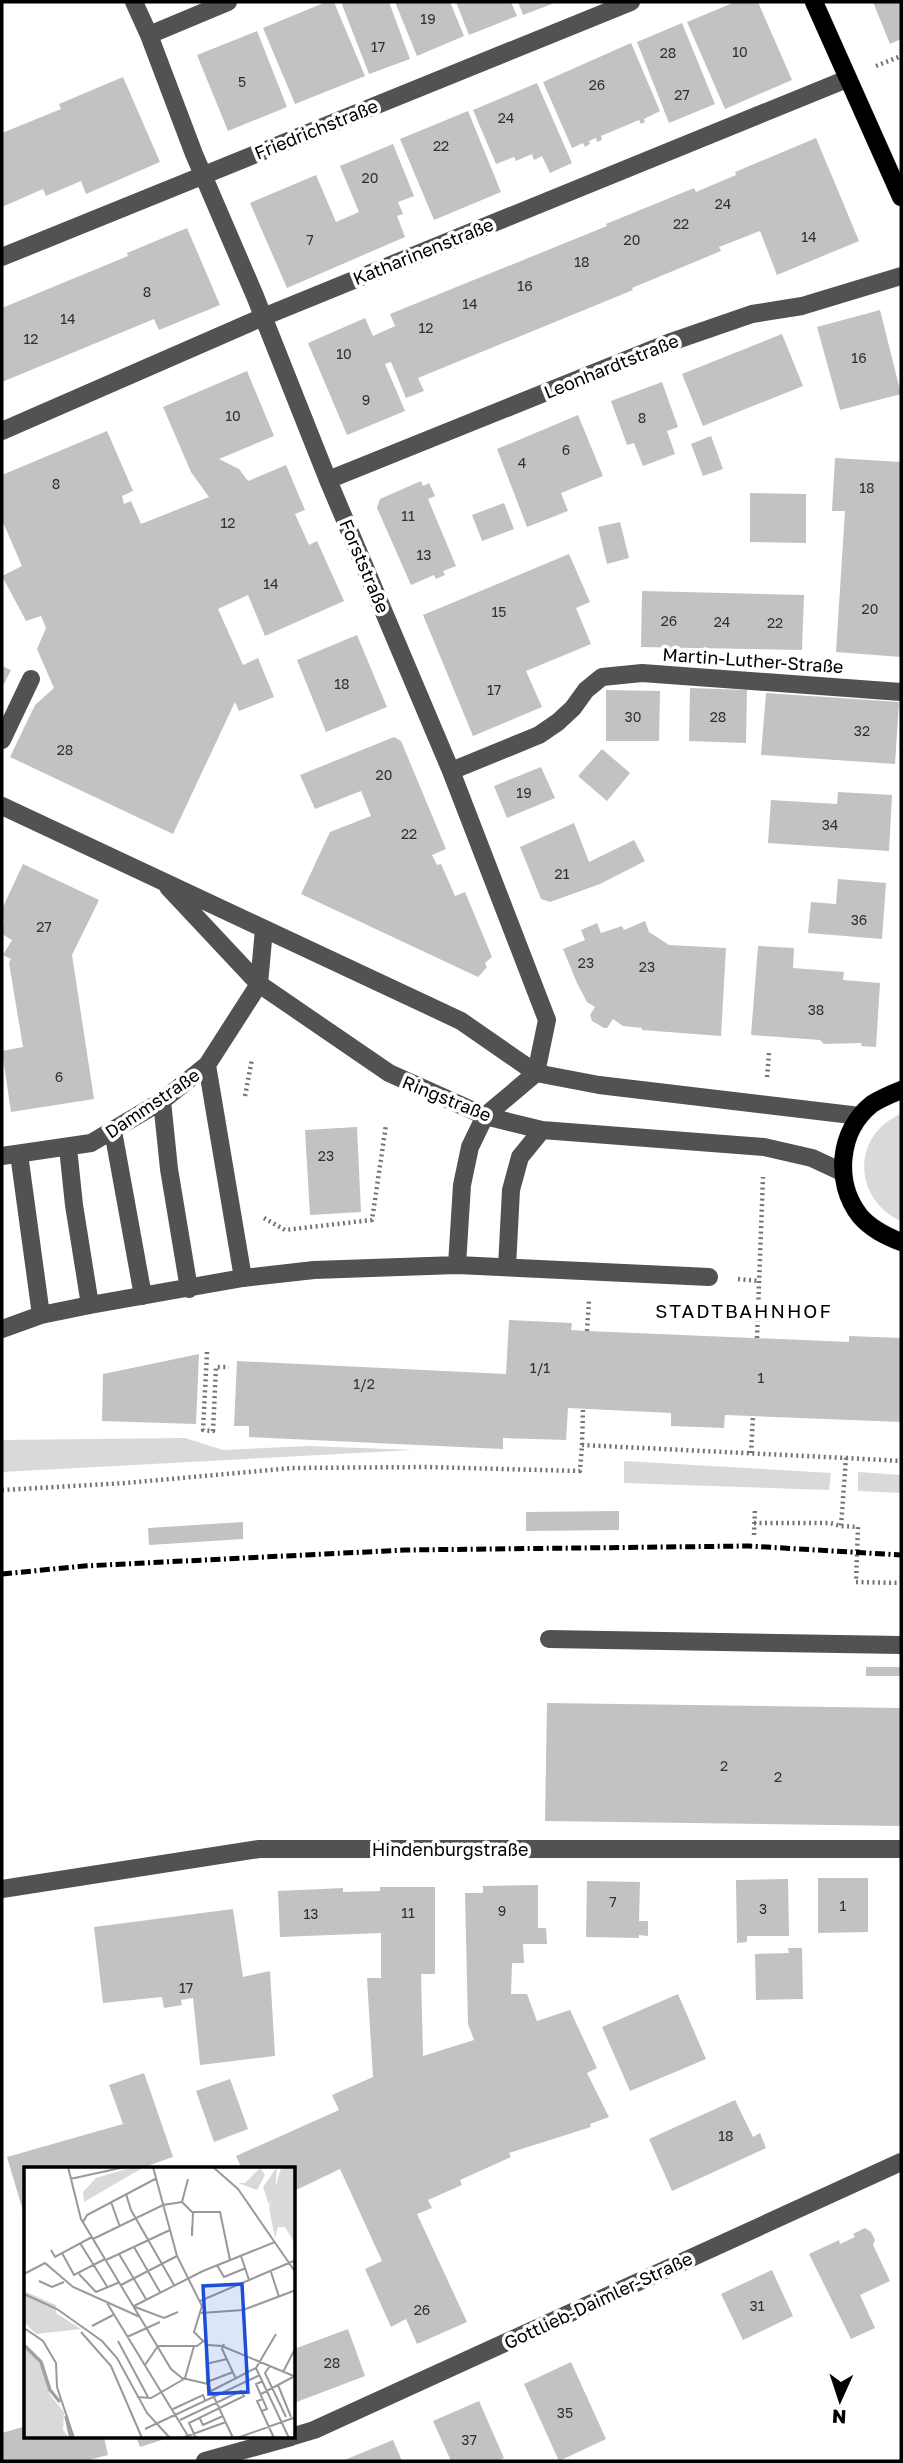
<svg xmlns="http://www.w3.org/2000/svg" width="903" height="2463" viewBox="0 0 903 2463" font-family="'Golos Text',sans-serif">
<rect width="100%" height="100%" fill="#fff"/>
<path fill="#d9d9d9" d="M901,1114V1221C853,1200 851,1135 901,1114Z
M2,1438L3,1440L185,1438L223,1450L309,1446L413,1450L2,1472Z
M624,1461L831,1473L829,1490L624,1483Z
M858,1472L901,1475V1493L858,1491Z"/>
<path fill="#c2c2c2" d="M326,2H334L365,76L295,104L263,28Z
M341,2H389L410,59L369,74Z
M395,2H450L464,36L417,56Z
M456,2H511L517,16L469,35Z
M518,2H557L523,15Z
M735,2H758L792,80L725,109L687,22Z
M873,2H901V39L890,44Z
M682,23L715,104L669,123L637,42Z
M257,31L287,107L228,131L197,55Z
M631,43L660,111L644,119L645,122L641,124L639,120L601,136L602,140L597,142L596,138L589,141L590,144L585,147L583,143L572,148L543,82Z
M123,77L160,162L86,194L81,181L46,196L43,189L2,207V133L61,109L59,104Z
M537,83L572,163L550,173L542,156L534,160L532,154L516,161L514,157L496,164L473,110Z
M468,111L501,192L434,220L400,139Z
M816,138L859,241L777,275L760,231L719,247L721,251L632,288L633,290L418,378L424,391L406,398L391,362L385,364L405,411L347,435L308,343L365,318L373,336L395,326L390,314L607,226L606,224L694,188L696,192L736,175L735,172Z
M393,144L414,196L398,202L403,214L397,216L405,237L287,288L250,203L316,175L336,222L359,212L340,166Z
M187,228L220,305L159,330L154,319L2,382V308L128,256L127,253Z
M880,310L901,394L840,410L817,327Z
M782,334L803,386L703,426L682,374Z
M247,371L274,436L219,459L239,469L248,481L286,465L305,510L295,514L309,545L317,541L344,601L265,636L248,595L218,609L243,665L258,658L274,697L239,711L235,702L173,834L10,757L35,705L54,688L37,649L46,628L41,616L26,621L2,576L22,566L2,520V475L107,431L133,491L122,496L124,504L131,501L141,524L209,497L191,472L163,407Z
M662,382L678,427L667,431L675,454L643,466L634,443L627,445L611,401Z
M578,415L603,476L561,493L568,511L527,527L497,449Z
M711,436L723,469L703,476L691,444Z
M835,458L901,462V657L836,652L845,511H832Z
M421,481L423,486L429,483L435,496L428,499L456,566L443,571L445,575L436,579L434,575L411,585L377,508L380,499Z
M750,493L806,494V543L750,542Z
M504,503L514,529L482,541L472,515Z
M620,522L629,558L607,564L598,527Z
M569,554L590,602L576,608L591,644L526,671L542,707L473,736L423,615Z
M642,591L804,595L802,650L641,647Z
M357,635L387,707L326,732L297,660Z
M2,666L11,670L2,688Z
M690,688L747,690L746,743L689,741Z
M606,690L660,691L659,741H606Z
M766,693L899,702L895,764L761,755Z
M394,737L401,741L446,849L432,855L437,865L441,864L455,896L465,892L492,957L485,963L487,967L478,977L301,894L330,832L371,816L361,791L315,809L300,775Z
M602,749L630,773L607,801L578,776Z
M541,767L555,798L507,818L494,786Z
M838,792L892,795L889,851L768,843L771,800L837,804Z
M574,823L589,862L634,840L645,861L600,884L550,902L541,899L520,847Z
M23,864L99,900L72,955L94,1099L11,1112L2,1051L23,1047L9,963L11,959L3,955L12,940L2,934L4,921L2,920V909Z
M838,879L886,883L882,939L808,933L811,902L836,904Z
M645,921L649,932L669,945L726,948L721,1036L642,1030V1028L623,1026L613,1019L607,1028H604L592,1021L590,1015L595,1007L587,1002L577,983L563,949L585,940L581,930L597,923L601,933L622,926L624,930Z
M758,946L794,948L793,968L844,972L843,980L880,983L876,1047L861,1046L862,1043L824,1044L820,1040L751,1035Z
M357,1127L361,1212L310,1215L305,1130Z
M509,1320L572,1323L571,1330L587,1331L849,1342V1336L901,1338V1422L725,1415L724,1428L671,1426V1413L568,1408L566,1440L503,1438V1449L249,1437V1426H234L237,1361L506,1374Z
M199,1354L196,1424L102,1421L103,1374Z
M619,1511V1530L526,1531V1512Z
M243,1522V1539L149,1545L148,1528Z
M866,1667H901V1676H866Z
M547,1703L901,1708V1826L545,1821Z
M818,1878H868V1932L818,1933Z
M788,1879L789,1936H747V1942L737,1943L736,1880Z
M587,1881L640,1882L639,1921H648V1936L639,1935V1938L586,1937Z
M538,1885V1928H546L547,1944H523L524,1963H512L511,1994H527L537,2021L570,2010L597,2068L587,2073L609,2117L590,2124L591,2127L509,2153L511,2157L460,2180L462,2185L428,2200L432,2208L417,2214L467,2322L417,2344L406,2319L391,2327L365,2269L382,2261L340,2169L294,2191V2169H242L236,2156L339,2110L332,2095L373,2077L367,1978H381V1933L280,1937L278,1891L343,1888V1892L380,1891V1887H435V1974H421L423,2056L474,2040L468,2024L465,1893H483V1886Z
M233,1909L243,1977L270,1971L275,2056L200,2065L193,1998L181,2000L182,2005L164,2008L162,1997L103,2003L94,1927Z
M788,1948H802L803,1999L756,2000L755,1954L789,1953Z
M678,1994L706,2059L630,2091L602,2027Z
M144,2073L173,2157L138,2169H26V2210L23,2211L7,2157L123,2124L109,2085Z
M230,2079L248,2129L214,2142L196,2091Z
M735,2100L753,2137L760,2133L766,2148L672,2191L649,2139Z
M865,2228L871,2232L875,2240L873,2245L890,2281L860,2295L875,2328L851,2339L809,2254L839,2240L840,2244L855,2237L853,2234Z
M772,2270L793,2316L743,2340L721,2294Z
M348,2329L365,2376L294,2403V2349Z
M571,2362L606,2439L559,2461L524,2384Z
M479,2401L504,2458L496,2461H451L433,2421Z
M26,2426V2437H104L108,2455L85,2461H2V2433Z
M136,2437H171L140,2447Z
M393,2440L402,2461H342Z"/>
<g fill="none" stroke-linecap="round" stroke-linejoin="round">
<defs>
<path id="major" d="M814,2L901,197
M901,1090C891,1094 881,1098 872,1104C838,1131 834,1183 860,1216C871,1229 886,1236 901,1242"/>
</defs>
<use href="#major" stroke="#dbdbdb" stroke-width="19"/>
<path stroke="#747474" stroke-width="4.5" stroke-dasharray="2 3.5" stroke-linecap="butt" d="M876,66L901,56
M767,1077L769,1053
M245,1096L252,1059
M264,1218L285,1230L372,1220L386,1125
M738,1279L760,1281
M587,1331L589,1300
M757,1338L763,1177
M207,1352L203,1430L213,1431L216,1367H229
M582,1445L583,1409
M751,1453L753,1416
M846,1458L901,1461
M2,1490L126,1483L292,1468L427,1467L580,1471L582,1445L846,1458L841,1526
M754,1523H830L841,1526L858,1527L856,1582L901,1583
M754,1535L755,1509"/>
<path stroke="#525252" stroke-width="18" d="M134,2L149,35L194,154L255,296L328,480L451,771L547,1020L536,1073L485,1116L470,1147L462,1185L457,1265
M149,35L228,2
M2,257L631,2
M2,431L263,317L847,79
M328,480L668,343L752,314L802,306L901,276
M2,740L31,679
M451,771L539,735L558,722L573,708L586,690L602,677L642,673L901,692
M2,806L461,1021L536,1073L599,1085L860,1116
M168,887L259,984L389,1073L485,1116L542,1130L764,1147L812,1158L842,1172
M207,1065L243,1278
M162,1101L169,1169L189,1289
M113,1131L143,1296
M68,1148L74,1205L90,1305
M19,1154L41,1315
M2,1156L91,1143L162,1101L207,1065L259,984L264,929
M507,1267L511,1190L520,1157L542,1130
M2,1329L41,1315L90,1305L243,1278L314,1270L457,1265L709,1277
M549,1639L901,1645
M2,1889L259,1849H901
M294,2436L314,2430L901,2162
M205,2461L291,2437"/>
<use href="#major" stroke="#000" stroke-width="18"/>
<path stroke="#000" stroke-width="5" stroke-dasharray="10 3.5 2 3.5" stroke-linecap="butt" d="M2,1574L84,1566L405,1550L749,1546L901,1555"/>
</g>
<g text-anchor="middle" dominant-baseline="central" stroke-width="7" stroke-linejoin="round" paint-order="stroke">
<g font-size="14" fill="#303030">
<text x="428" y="18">19</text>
<text x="378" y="46">17</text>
<text x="740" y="51">10</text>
<text x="668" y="52">28</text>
<text x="242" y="81">5</text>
<text x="597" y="84">26</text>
<text x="682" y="94">27</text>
<text x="506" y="117">24</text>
<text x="441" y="145">22</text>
<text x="370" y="177">20</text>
<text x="723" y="203">24</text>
<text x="681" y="223">22</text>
<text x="809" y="236">14</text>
<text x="310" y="239">7</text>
<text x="632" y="239">20</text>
<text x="582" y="261">18</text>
<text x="525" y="285">16</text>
<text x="147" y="291">8</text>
<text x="470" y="303">14</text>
<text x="68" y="318">14</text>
<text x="426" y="327">12</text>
<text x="31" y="338">12</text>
<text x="344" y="353">10</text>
<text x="859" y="357">16</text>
<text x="366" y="399">9</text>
<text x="233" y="415">10</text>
<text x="642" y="417">8</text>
<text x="566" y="449">6</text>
<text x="522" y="462">4</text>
<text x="56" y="483">8</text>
<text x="867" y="487">18</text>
<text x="408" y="515">11</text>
<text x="228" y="522">12</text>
<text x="424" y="554">13</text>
<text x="271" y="583">14</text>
<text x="870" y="608">20</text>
<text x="499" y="611">15</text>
<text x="669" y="620">26</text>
<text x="722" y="621">24</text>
<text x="775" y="622">22</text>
<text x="342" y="683">18</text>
<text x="494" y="689">17</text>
<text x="633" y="716">30</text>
<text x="718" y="716">28</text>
<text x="862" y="730">32</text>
<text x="65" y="749">28</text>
<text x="384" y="774">20</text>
<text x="524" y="792">19</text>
<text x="830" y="824">34</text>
<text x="409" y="833">22</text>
<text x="562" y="873">21</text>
<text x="859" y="919">36</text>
<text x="44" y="926">27</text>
<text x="586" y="962">23</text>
<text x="647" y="966">23</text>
<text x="816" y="1009">38</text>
<text x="59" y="1076">6</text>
<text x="326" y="1155">23</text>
<text x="540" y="1367">1/1</text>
<text x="761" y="1377">1</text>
<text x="364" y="1383">1/2</text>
<text x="724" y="1765">2</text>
<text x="778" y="1776">2</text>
<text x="613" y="1901">7</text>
<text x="843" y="1905">1</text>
<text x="763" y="1908">3</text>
<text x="502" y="1910">9</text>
<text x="408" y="1912">11</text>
<text x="311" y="1913">13</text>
<text x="186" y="1987">17</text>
<text x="726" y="2135">18</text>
<text x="757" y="2305">31</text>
<text x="422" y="2309">26</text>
<text x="332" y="2362">28</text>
<text x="565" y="2412">35</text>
<text x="469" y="2439">37</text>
</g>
<g font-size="18" fill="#000" stroke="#fff">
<text transform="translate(316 129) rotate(-22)">Friedrichstraße</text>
<text transform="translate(423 251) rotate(-22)">Katharinenstraße</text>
<text transform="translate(611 366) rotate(-22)">Leonhardtstraße</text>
<text transform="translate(365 566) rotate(67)">Forststraße</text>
<text transform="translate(753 660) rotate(4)">Martin-Luther-Straße</text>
<text transform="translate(447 1098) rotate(22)">Ringstraße</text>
<text transform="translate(152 1103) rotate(-34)">Dammstraße</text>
<text x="450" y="1849">Hindenburgstraße</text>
<text transform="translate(598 2300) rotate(-25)">Gottlieb-Daimler-Straße</text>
</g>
<g font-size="19" letter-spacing="2" fill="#000" stroke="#fff">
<text x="744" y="1310">STADTBAHNHOF</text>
</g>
</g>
<g transform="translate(24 2167)">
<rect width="271" height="271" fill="#fff"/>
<path d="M109,0H120L60,35L59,25L72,11ZM253,0L251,24L245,38L239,20ZM271,0V77L261,60H254L251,71L245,41L257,1ZM236,1L241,8L233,23L214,16H221ZM0,124L32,138V146L57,162L12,167L0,155ZM0,180L17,198L26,228L40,245L39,263L45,271H0Z" fill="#d9d9d9"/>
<path fill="none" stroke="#a0a0a0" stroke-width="3.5" d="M0,178L17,195L26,223L36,235M42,249L47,271"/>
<path fill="none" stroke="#999" stroke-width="2" d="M44,0L57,52L147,202L158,211L184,217M129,0L153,89L178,139L170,165L179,174M189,0L214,22L272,106M46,12L101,0M102,27L107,43L150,118M87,35L96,60M158,35L168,45H196L206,93M158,35L164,12M59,55L63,48L133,11M168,60V69L169,45M69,72L139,38L158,35M56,76L84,121M110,80L136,125M27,83L31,90L68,70M38,86L50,108L81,92M95,87L122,132M217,89L225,113M82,93L146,63M193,98L200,110L222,101M247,105L255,130M0,107L21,96L49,120L116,150M55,107L72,125L96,115M15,114L28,120L40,115M97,118L153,89M0,127L33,142L78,174L93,191L123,246L146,271M176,134L272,93M83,136L164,269M110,139L179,104L251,75M111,140L140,151L154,145M177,146L219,143L272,123M68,159L89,148M0,161L19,174L32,196L33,220L50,271M57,165L87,199L118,271M103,170L136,155M94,174L124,230M200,177L198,182L212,212M184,178L198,179L272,210M134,179H173L181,173L182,179M182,179L183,215L209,271M182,197L203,192M121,198L134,179M246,199L241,206L262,250M232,201L265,271M259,205L272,180M161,211L170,179M183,215L209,205M254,218L267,250M187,224L232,201L252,167M237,227L269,210M113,230L127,231L160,212M239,232L233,234L250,271M149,242L179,228L181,233M238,244L243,242L232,217L239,214M176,252L179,258L199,249M156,253L217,224L220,229L165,256L172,271M121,262L236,208M158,271L202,255M213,271L272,250"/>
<path fill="#1d4ed8" fill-opacity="0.15" stroke="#1d4ed8" stroke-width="3.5" d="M218,117L224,225L185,227L179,119Z"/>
<rect width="271" height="271" fill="none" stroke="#000" stroke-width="3.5"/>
</g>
<rect width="903" height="2463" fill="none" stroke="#000000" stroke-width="7"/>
<g transform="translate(840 2400) rotate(183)" stroke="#ffffff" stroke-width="5" paint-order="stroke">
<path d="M0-5L12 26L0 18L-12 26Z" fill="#000000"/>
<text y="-10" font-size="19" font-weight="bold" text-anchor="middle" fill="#000000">N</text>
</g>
</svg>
